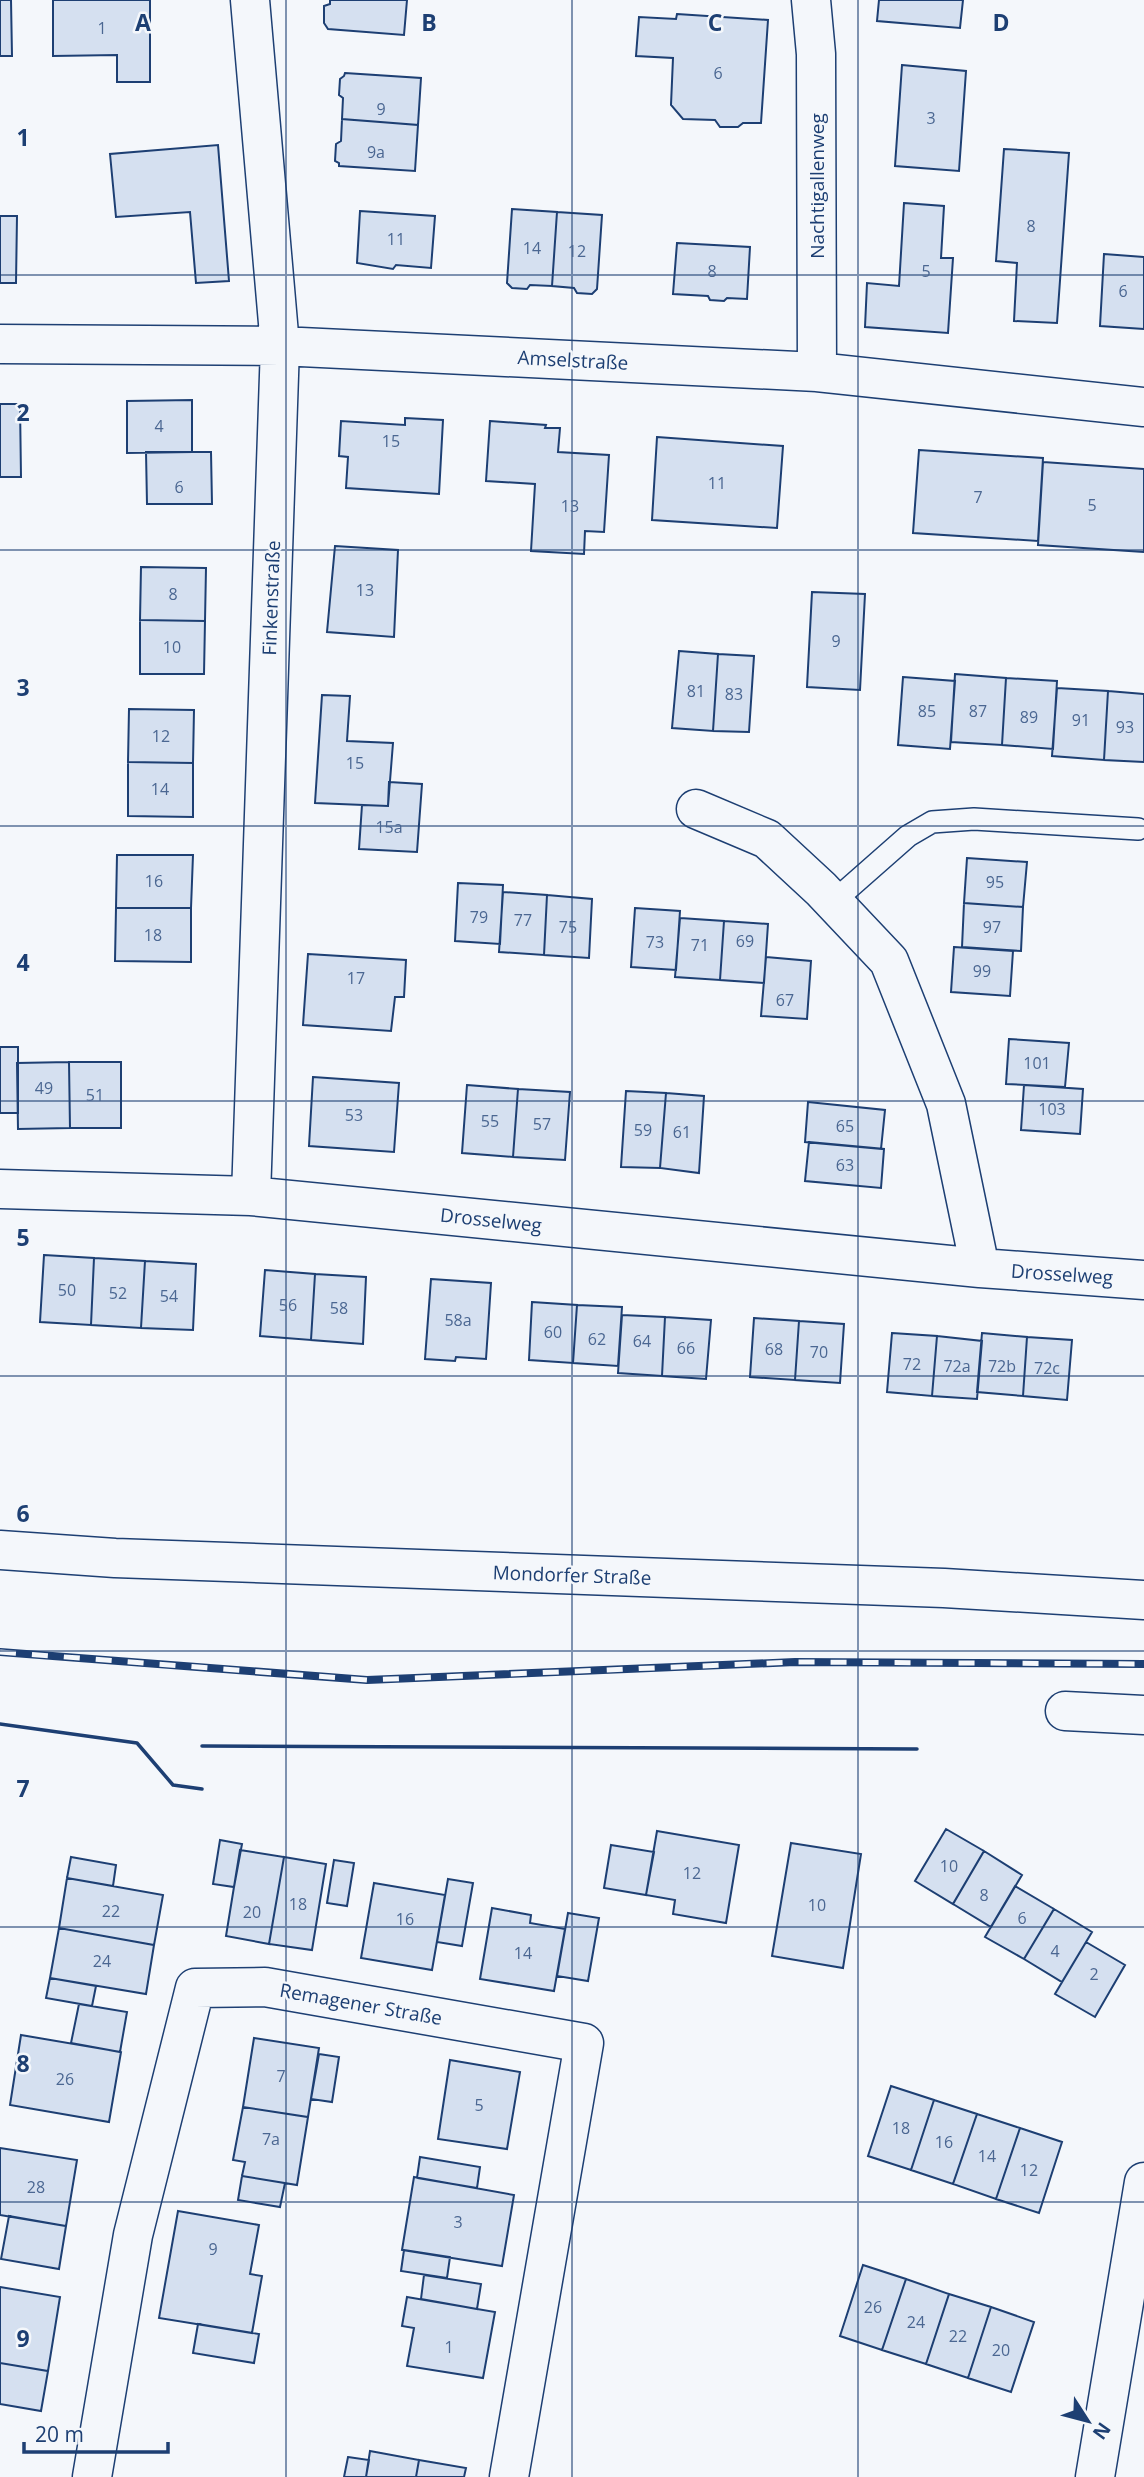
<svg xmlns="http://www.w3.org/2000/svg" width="1144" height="2477" viewBox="0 0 1144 2477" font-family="'Open Sans',sans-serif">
<rect width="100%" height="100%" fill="#f4f7fb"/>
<path fill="#d5e0f0" stroke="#1d3f73" stroke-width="2" d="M0,0H11L12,56H0Z
M53,0H150V82H117V55L53,56Z
M330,0H407L404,35L328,29L324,23V6L330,4Z
M879,0H963L960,28L877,21Z
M677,14L768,20L761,123H743L738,127H720L715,120L683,119L671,105L673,58L636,56L639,17L676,19Z
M902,65L966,71L959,171L895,166Z
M345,73L421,78L418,125L342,119L343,98L339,95L340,79L344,76Z
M342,119L418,125L415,171L339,166V163L335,161L336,144L341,141Z
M218,145L229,281L196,283L190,212L116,217L110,154Z
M1004,149L1069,153L1057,323L1014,321L1017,263L996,261Z
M904,203L944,206L941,258H953L948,333L865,327L867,283L899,286Z
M512,209L557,212L552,286L530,285L527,289L512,288L507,283Z
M360,211L435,216L431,268L396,265L393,269L357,263Z
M557,212L602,215L597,289L592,294L577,293L574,288L552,286Z
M0,216H17L16,283H0Z
M677,243L750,247L747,299L727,298L724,301L710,300L708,296L673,294Z
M1104,254L1144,257V329L1100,326Z
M192,400V452L127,453V401Z
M0,404H20L21,477H0Z
M405,418L443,420L439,494L346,488L348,457L339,456L341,421L405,425Z
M490,421L546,425L545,428H560L558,452L609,455L604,532L585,531L584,554L531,551L535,484L486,481Z
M657,437L783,446L777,528L652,520Z
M919,450L1043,458L1038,541L913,533Z
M146,452H211L212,504H147Z
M1043,462L1144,469V552L1038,545Z
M335,546L398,550L394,637L327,632Z
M141,567L206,568L205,621L140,620Z
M812,592L865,594L860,690L807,687Z
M140,620L205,621L204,674H140Z
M679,651L718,654L713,731L672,728Z
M718,654L754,656L749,732L713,731Z
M955,674L1006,678L1002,745L951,742Z
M903,677L955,681L950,749L898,745Z
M1006,678L1057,681L1053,749L1002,745Z
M1057,688L1108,691L1104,760L1052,756Z
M1108,691L1144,694V762L1104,760Z
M322,695L350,696L347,741L393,743L388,806L315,803Z
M129,709L194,710L193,763L128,762Z
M128,762L193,763V817L128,816Z
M389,782L422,784L417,852L359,849L362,805L388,806Z
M117,855H193L191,908H116Z
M967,858L1027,862L1023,907L964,903Z
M458,883L503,885L500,944L455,941Z
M503,892L547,895L544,955L499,952Z
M547,895L592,899L589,958L544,955Z
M964,903L1023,907L1021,951L962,947Z
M116,908H191V962L115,961Z
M635,908L680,911L676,970L631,967Z
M680,918L724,921L720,980L675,977Z
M724,921L768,924L764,983L720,980Z
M954,947L1013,951L1010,996L951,992Z
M308,954L406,960L404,997H395L391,1031L303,1025Z
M766,957L811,961L807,1019L761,1016Z
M1009,1039L1069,1043L1065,1087L1006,1084Z
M0,1047H18V1113H0Z
M69,1062H121V1128H70Z
M69,1062L70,1128L18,1129L17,1063Z
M313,1077L399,1083L394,1152L309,1146Z
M467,1085L518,1089L513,1157L462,1153Z
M1024,1085L1083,1089L1080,1134L1021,1130Z
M518,1089L570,1092L565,1160L513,1157Z
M626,1091L666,1093L660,1168L621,1167Z
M666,1093L704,1096L699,1173L660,1168Z
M808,1102L885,1110L881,1149L805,1142Z
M809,1142L884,1149L881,1188L805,1181Z
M44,1255L94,1258L91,1325L40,1322Z
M94,1258L145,1261L141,1328L91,1325Z
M145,1261L196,1264L193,1330L141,1328Z
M265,1270L315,1274L311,1340L260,1336Z
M315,1274L366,1277L363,1344L311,1340Z
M431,1279L491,1283L486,1359L456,1357L455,1361L425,1359Z
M532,1302L577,1305L573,1363L529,1360Z
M577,1305L622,1307L618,1366L573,1363Z
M622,1315L665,1317L662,1376L618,1373Z
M665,1317L711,1320L706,1379L662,1376Z
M754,1318L799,1321L795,1380L750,1377Z
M799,1321L844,1324L840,1383L795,1380Z
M892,1333L937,1336L932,1396L887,1392Z
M982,1333L1027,1337L1023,1396L977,1392Z
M937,1336L982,1341L977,1399L932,1396Z
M1027,1337L1072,1340L1067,1400L1023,1396Z
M946,1829L984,1851L953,1904L915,1881Z
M657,1831L739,1845L726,1923L673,1914L675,1900L646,1895Z
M220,1840L242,1844L234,1887L213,1884Z
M791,1843L861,1854L843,1968L772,1956Z
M611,1845L654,1852L646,1895L604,1888Z
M240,1850L284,1857L269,1944L226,1936Z
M984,1851L1022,1875L991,1927L953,1904Z
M71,1857L116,1865L113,1886L67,1878Z
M284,1857L326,1864L312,1950L269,1944Z
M334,1860L354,1863L347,1906L327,1903Z
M67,1878L163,1895L154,1945L59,1928Z
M448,1879L473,1883L462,1946L437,1942Z
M374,1883L445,1895L432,1970L361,1958Z
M1015,1886L1054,1909L1024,1959L985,1937Z
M492,1908L531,1915L530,1923L565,1929L554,1991L480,1979Z
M1054,1909L1092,1932L1062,1982L1024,1959Z
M568,1913L599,1918L588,1981L557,1976Z
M59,1928L154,1945L146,1994L50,1978Z
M1086,1942L1125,1965L1095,2017L1055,1994Z
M50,1978L96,1986L92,2006L46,1998Z
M79,2004L127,2012L120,2052L71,2043Z
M21,2035L121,2052L109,2122L10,2105Z
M254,2038L319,2048L308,2117L243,2107Z
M319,2054L339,2057L332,2102L311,2099Z
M450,2060L520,2072L507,2149L438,2139Z
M891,2086L934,2100L911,2170L868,2156Z
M934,2100L977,2114L953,2184L911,2170Z
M243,2107L308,2117L297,2185L242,2176L245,2162L233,2160Z
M977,2114L1020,2128L996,2199L953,2184Z
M1020,2128L1062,2142L1039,2213L996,2199Z
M0,2148L77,2160L66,2226L0,2215Z
M420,2157L480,2167L477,2188L417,2178Z
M242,2176L285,2183L280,2207L238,2200Z
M414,2177L514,2195L502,2266L402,2250Z
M178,2211L259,2225L250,2274L262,2276L252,2333L159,2318Z
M9,2216L66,2226L59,2269L1,2259Z
M404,2250L450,2257L447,2278L401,2271Z
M863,2265L906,2279L882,2350L840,2336Z
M424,2275L481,2284L477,2309L421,2299Z
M906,2279L949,2294L926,2364L882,2350Z
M0,2287L60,2297L48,2371L0,2363Z
M949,2294L991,2307L968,2378L926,2364Z
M407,2297L495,2312L483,2378L407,2366L414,2328L402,2326Z
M991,2307L1034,2322L1011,2392L968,2378Z
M198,2324L259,2334L254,2363L193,2353Z
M0,2363L48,2371L41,2411L0,2404Z
M370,2451L419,2460L416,2477H366Z
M348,2457L369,2460L366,2477H344Z
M419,2460L466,2468L464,2477H416Z"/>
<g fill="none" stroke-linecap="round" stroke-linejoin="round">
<defs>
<path id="lane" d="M833,902L908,836L932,822L974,819L1138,829"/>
<path id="street" d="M250,0L280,346L251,1196
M811,0L816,54L817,372
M0,344L280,346L817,372L1144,407
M696,809L767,839L821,889L889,961L946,1104L980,1268
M0,1189L251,1196L980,1268L1144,1280
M1065,1711L1144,1715
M92,2477L133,2235L195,1988L265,1987L584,2043L509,2477
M1095,2477L1144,2182"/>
<path id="secondary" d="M0,1550L115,1558L944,1588L1144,1600"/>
</defs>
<use href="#lane" stroke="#1d3f73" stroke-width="24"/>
<use href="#street" stroke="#1d3f73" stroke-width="41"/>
<use href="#secondary" stroke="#1d3f73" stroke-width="41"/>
<use href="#lane" stroke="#f4f7fb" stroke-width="21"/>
<use href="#street" stroke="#f4f7fb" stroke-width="38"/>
<use href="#secondary" stroke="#f4f7fb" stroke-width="38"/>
<defs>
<path id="rail" d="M0,1652L367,1680L795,1662L1144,1664"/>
</defs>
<use href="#rail" stroke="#1d3f73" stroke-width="8"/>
<use href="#rail" stroke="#f4f7fb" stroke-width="5" stroke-dasharray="16" stroke-linecap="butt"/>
<path stroke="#1d3f73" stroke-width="3.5" d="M0,1724L137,1743L173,1785L202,1789
M202,1746L917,1749"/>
</g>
<path fill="none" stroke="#1d3f73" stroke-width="2" stroke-opacity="0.55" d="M286,0V2477M572,0V2477M858,0V2477M0,275H1144M0,550H1144M0,826H1144M0,1101H1144M0,1376H1144M0,1651H1144M0,1927H1144M0,2202H1144"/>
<g text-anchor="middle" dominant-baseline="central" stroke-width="5" stroke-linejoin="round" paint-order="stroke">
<g font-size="16" fill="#4b6792">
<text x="102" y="28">1</text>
<text x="718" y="73">6</text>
<text x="381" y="109">9</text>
<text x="931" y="118">3</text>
<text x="376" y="152">9a</text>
<text x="1031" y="226">8</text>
<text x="396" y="239">11</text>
<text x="532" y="248">14</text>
<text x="577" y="251">12</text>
<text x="712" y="271">8</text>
<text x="926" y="271">5</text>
<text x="1123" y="291">6</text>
<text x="159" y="426">4</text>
<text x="391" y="441">15</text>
<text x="717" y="483">11</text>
<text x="179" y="487">6</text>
<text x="978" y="497">7</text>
<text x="1092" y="505">5</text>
<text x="570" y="506">13</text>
<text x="365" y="590">13</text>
<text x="173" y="594">8</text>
<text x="836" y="641">9</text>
<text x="172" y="647">10</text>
<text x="696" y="691">81</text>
<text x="734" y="694">83</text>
<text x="927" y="711">85</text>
<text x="978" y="711">87</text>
<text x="1029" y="717">89</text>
<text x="1081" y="720">91</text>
<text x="1125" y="727">93</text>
<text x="161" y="736">12</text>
<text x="355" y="763">15</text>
<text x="160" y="789">14</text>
<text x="389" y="827">15a</text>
<text x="154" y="881">16</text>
<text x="995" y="882">95</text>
<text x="479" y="917">79</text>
<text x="523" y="920">77</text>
<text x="568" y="927">75</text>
<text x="992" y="927">97</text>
<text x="153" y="935">18</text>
<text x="745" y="941">69</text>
<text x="655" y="942">73</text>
<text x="700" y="945">71</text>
<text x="982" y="971">99</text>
<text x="356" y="978">17</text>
<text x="785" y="1000">67</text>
<text x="1037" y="1063">101</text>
<text x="44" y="1088">49</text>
<text x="95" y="1095">51</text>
<text x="1052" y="1109">103</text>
<text x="354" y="1115">53</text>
<text x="490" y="1121">55</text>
<text x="542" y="1124">57</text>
<text x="845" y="1126">65</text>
<text x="643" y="1130">59</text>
<text x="682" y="1132">61</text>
<text x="845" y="1165">63</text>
<text x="67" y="1290">50</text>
<text x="118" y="1293">52</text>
<text x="169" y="1296">54</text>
<text x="288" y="1305">56</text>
<text x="339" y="1308">58</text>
<text x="458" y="1320">58a</text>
<text x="553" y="1332">60</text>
<text x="597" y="1339">62</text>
<text x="642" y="1341">64</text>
<text x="686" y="1348">66</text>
<text x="774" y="1349">68</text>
<text x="819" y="1352">70</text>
<text x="912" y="1364">72</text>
<text x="957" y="1366">72a</text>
<text x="1002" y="1366">72b</text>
<text x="1047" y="1368">72c</text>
<text x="949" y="1866">10</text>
<text x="692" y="1873">12</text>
<text x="984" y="1895">8</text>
<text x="298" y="1904">18</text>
<text x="817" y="1905">10</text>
<text x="111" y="1911">22</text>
<text x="252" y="1912">20</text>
<text x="1022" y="1918">6</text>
<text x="405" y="1919">16</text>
<text x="1055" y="1951">4</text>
<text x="523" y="1953">14</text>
<text x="102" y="1961">24</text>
<text x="1094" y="1974">2</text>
<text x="281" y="2076">7</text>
<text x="65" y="2079">26</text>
<text x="479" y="2105">5</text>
<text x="901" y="2128">18</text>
<text x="271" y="2139">7a</text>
<text x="944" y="2142">16</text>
<text x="987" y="2156">14</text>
<text x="1029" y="2170">12</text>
<text x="36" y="2187">28</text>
<text x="458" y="2222">3</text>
<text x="213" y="2249">9</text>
<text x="873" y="2307">26</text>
<text x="916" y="2322">24</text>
<text x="958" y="2336">22</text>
<text x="449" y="2347">1</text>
<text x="1001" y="2350">20</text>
</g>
<g font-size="19" fill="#1d3f73" stroke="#f4f7fb">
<text transform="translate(817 186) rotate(-90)">Nachtigallenweg</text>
<text transform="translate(573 360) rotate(3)">Amselstraße</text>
<text transform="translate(271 598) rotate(-88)">Finkenstraße</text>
<text transform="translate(491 1220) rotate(6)">Drosselweg</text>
<text transform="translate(1062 1274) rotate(4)">Drosselweg</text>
<text transform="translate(572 1575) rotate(2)">Mondorfer Straße</text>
<text transform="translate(361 2004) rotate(10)">Remagener Straße</text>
</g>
</g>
<g font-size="23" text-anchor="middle" font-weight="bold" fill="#1d3f73" stroke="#f4f7fb" stroke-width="5" stroke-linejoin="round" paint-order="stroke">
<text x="143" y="31">A</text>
<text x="429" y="31">B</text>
<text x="715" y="31">C</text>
<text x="1001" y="31">D</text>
<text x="23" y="146">1</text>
<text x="23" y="421">2</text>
<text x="23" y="696">3</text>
<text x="23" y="971">4</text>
<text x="23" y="1246">5</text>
<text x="23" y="1522">6</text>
<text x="23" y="1797">7</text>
<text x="23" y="2072">8</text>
<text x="23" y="2347">9</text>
</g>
<g transform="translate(1088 2421) rotate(126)" stroke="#f4f7fb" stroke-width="5" paint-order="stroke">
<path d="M0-5L12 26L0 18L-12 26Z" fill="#1d3f73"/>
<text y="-10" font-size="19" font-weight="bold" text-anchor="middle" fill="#1d3f73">N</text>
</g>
<path d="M24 2442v10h144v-10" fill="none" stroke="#1d3f73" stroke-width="3.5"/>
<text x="35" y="2442" font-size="21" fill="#1d3f73" stroke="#f4f7fb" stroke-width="5" paint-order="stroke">20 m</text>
</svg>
